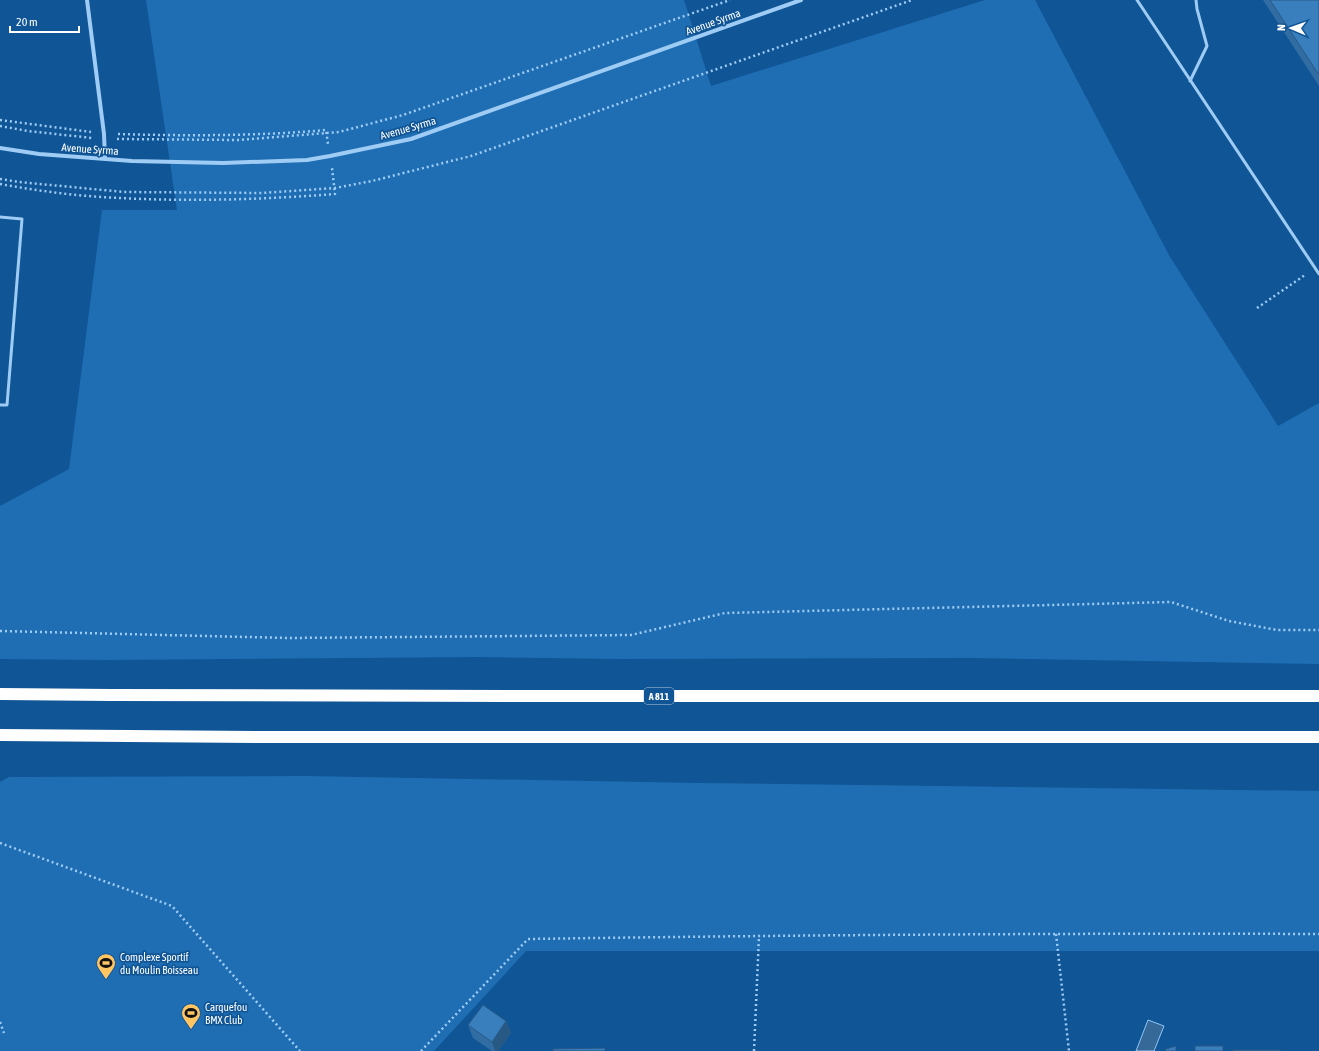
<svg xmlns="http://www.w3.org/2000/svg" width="1319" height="1051" viewBox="0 0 1319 1051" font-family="'Asap Condensed',sans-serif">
<rect width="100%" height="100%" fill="#105596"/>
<path fill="#1f6eb3" d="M146,0H684L711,86L985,0H1035L1170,257L1278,426L1319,403V664L974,658L621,659L480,657L108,660L0,659V506L69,469L102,210H177Z
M305,776L698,783L1319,791V951H526L434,1051H0V782L9,777Z"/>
<path fill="#366998" stroke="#90c8f7" d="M1148,1020L1164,1026L1154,1051H1136Z"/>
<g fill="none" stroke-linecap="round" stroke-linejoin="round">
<path stroke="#9fccf4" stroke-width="2.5" stroke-dasharray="2 3" stroke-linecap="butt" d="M0,120L91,132
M0,126L28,131L92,138
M118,134C187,136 257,136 326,130L328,144
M117,139L239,140L339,132L403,115L730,0
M0,179L19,182L124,192L262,193L335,188L372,181L471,156L912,0
M0,184C34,190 68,195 102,197C179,202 258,200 335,194L332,168
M1257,308L1305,275
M0,631L288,638L631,635L725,613L1171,602L1229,621L1277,630H1319
M0,843L172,906L300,1051
M1056,934L1069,1051
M0,1022L4,1033
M421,1051L528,939C792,935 1055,933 1319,934
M754,1051L759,936"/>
<path stroke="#9fccf4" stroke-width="3" d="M1137,0L1319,274
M1190,81L1207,46L1197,9L1196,0
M0,217L22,219L7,405H0"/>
<path stroke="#9fccf4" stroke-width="4" d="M87,0L104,134L105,159
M0,148L39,154L132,161L223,163L307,160L330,156L411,139L801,0"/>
<path stroke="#fff" stroke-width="12" d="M0,694L111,695L547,696H1319
M0,735L270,737H1319"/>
</g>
<path fill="#316da3" d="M1263,0H1319V86Z
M506,1021L511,1033L498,1051H492L473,1038L468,1025Z"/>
<path fill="#285985" d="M506,1021L511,1033L498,1051H495L492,1042Z"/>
<path fill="#397fbe" stroke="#285985" d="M1270,0H1319V75Z
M483,1005L506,1021L492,1042L468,1025Z
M1176,1046V1051H1165L1166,1049Z
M1195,1046H1223V1051H1195Z
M605,1048V1051H553V1049Z
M1233,1050H1280V1051H1233Z"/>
<defs>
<symbol id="stadium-pin" viewBox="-11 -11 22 30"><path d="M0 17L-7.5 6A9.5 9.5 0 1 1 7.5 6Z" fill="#ffc562" stroke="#105596"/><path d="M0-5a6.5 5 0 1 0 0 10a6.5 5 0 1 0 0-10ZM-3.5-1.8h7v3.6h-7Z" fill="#111"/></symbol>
</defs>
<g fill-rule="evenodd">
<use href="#stadium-pin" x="95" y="952" width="22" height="30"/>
<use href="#stadium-pin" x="180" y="1002" width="22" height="30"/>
</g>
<g text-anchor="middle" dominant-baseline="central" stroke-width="3.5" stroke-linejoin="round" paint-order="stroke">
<rect fill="#105596" stroke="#b7cce0" stroke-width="1" x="644" y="688" width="30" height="16" rx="3"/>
<g font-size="10" font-weight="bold" fill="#fff">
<text x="659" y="696">A 811</text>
</g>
<g font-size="11" fill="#fff" stroke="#105596">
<text transform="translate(713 22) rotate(-20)">Avenue Syrma</text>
<text transform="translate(408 128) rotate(-16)">Avenue Syrma</text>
<text transform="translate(90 149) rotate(4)">Avenue Syrma</text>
</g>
<g font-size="11" fill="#fff" stroke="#105596" text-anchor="start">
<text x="120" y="957">Complexe Sportif<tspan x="120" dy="13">du Moulin Boisseau</tspan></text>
<text x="205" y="1007">Carquefou<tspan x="205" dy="13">BMX Club</tspan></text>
</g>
</g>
<g transform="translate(1291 28) rotate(272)" stroke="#105596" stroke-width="3" paint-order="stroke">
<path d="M0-3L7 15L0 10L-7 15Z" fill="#ffffff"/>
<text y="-6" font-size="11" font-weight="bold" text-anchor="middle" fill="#ffffff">N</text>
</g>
<path d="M10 26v6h69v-6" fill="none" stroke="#ffffff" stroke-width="2"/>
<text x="16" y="26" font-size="12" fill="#ffffff" stroke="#105596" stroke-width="3" paint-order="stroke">20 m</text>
</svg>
